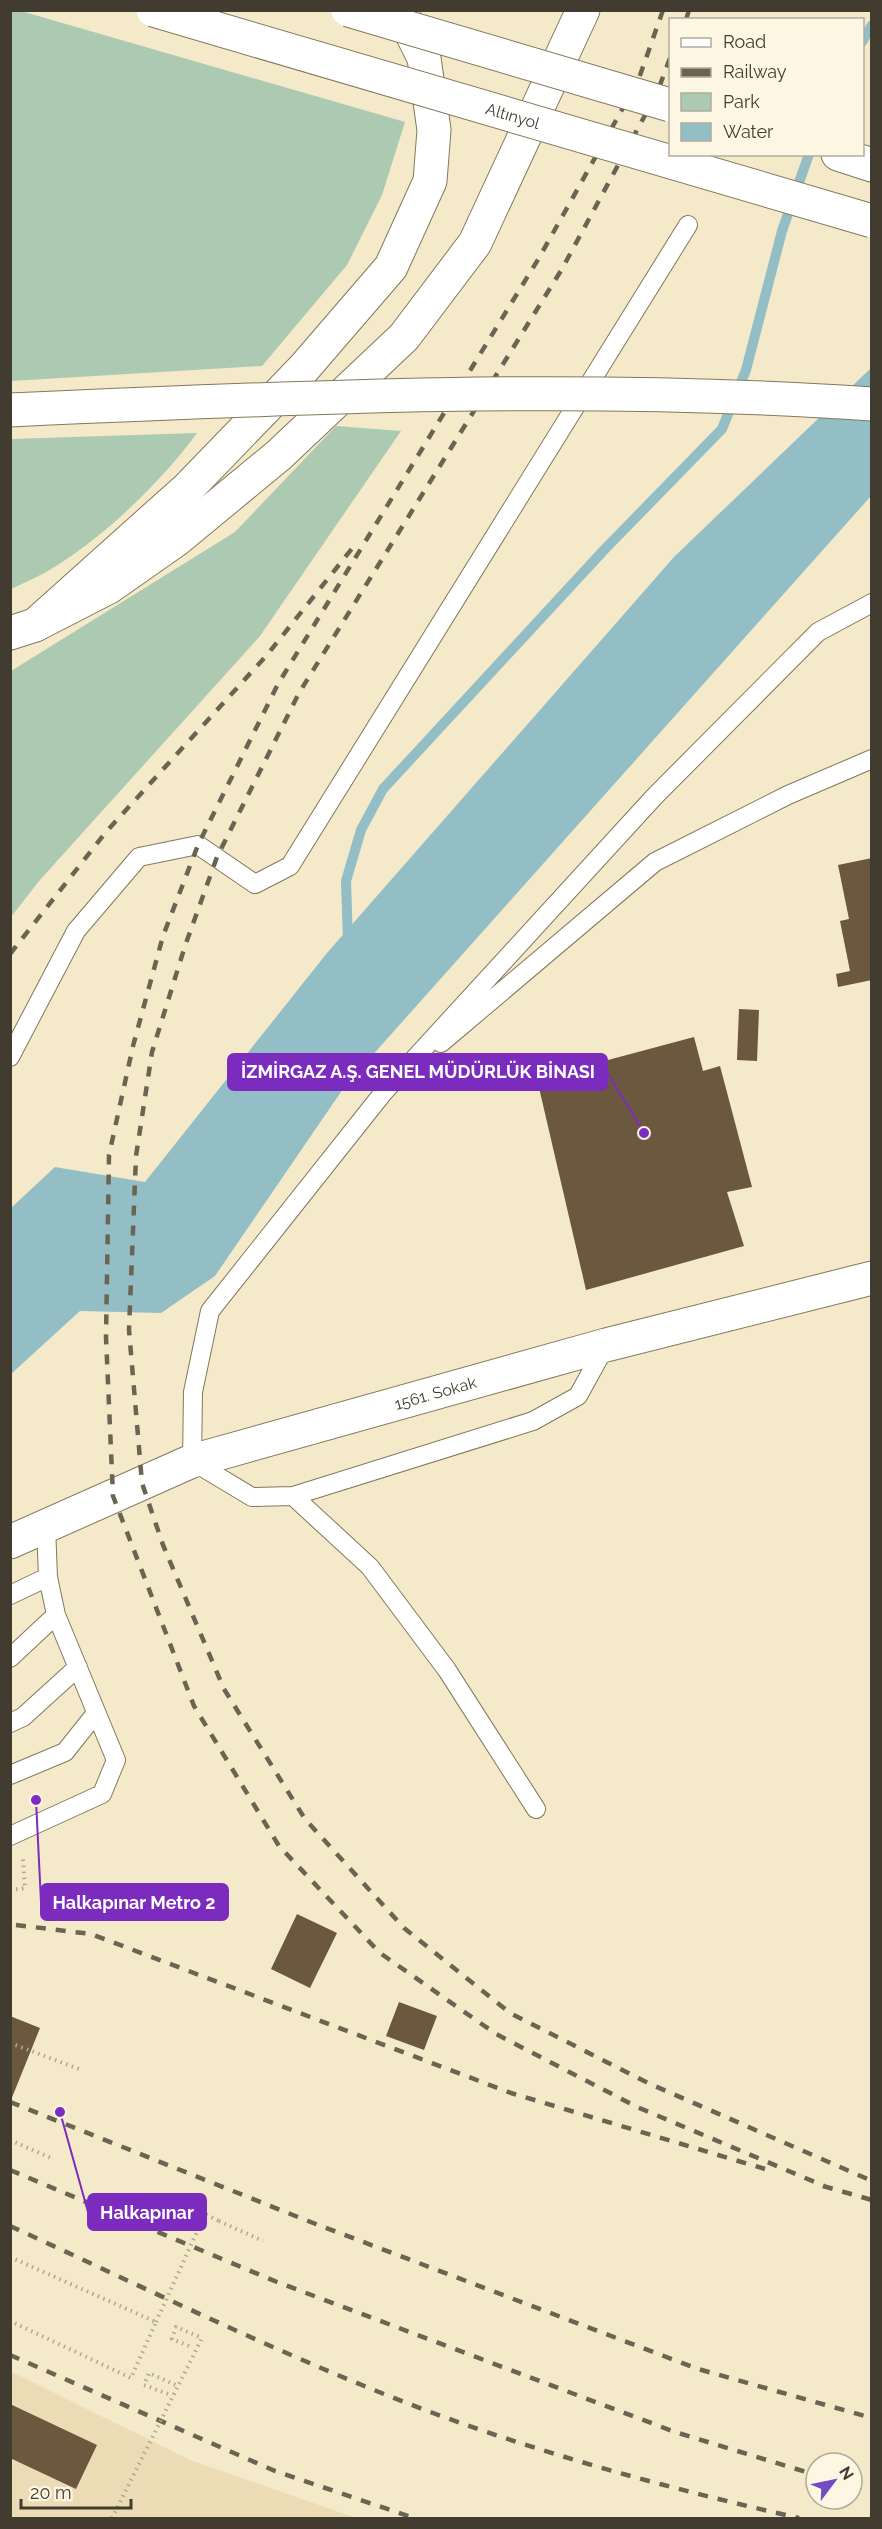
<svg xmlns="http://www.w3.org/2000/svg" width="882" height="2529" viewBox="0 0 882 2529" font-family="Raleway,sans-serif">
<rect width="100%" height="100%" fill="#f4e9c8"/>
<path fill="#ebdcb5" d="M10,2371L190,2460L356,2518H11Z"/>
<path fill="#acc9b2" d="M11,10L21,11L405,122L382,195L347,265L262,366L11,381Z
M336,426L401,431L260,636L39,881L11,917V671L235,532Z
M197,433C164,479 105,536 56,566C42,575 26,582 11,589V439Z"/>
<path fill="#94bec5" d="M871,368V496L345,1086L215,1276L161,1313L80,1311L11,1374V1208L55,1167L145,1182L327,953L674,557Z"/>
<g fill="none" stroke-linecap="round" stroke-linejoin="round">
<path stroke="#94bec5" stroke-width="10" d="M862,42L872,25
M348,942L346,881L361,830L383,789L604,550L722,429L746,370L782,231L809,154"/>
</g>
<path fill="#6c573f" d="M872,858V980L838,987L836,974L850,971L840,921L849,919L838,865Z
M739,1009L759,1010L757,1061L737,1060Z
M694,1037L703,1071L720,1066L752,1187L727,1192L744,1246L586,1290L537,1079Z
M297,1914L337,1933L310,1988L271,1969Z
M399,2002L437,2016L424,2050L386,2036Z
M10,2016L40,2028L11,2100H10Z
M10,2404L97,2445L76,2489L10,2458Z"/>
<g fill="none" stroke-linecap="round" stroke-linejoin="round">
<defs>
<path id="lane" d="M441,1043L655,862L788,795L872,759
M10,1057L76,931L139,857L198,845L255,884L290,866L688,225
M606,1345L578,1396L533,1421L293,1496L252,1497L192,1461L193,1392L210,1311L383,1093L654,797L818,632L872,603
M293,1496L370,1567L447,1670L536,1809
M10,1595L48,1577
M10,1658L56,1615
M10,1723L23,1717L78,1667
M10,1775L65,1752L96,1713
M10,1836L102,1794L116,1760L56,1615L48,1577L46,1527"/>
<g id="secondary">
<path id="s1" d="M10,1542L192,1461L606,1345L872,1278"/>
</g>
<path id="primary" d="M10,633L35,625L109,587L176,540L279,455L404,337L475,243L583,10"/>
<path id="highway" d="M838,154L872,165
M35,625L188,488L304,368L391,267L430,181L434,130L424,58L400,10"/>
</defs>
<use href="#lane" stroke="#83785b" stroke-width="20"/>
<use href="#secondary" stroke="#83785b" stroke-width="35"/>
<use href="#primary" stroke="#83785b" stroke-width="35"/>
<use href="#highway" stroke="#83785b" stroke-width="35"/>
<path stroke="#b1a98f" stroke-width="4" stroke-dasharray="1.5 4.5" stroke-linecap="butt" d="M10,1890L25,1888L23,1859
M10,2043L79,2069
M10,2140L51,2158
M219,2221L263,2241
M10,2257L156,2322L131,2378L10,2321
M189,2346L172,2339L176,2327L202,2338
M168,2394L144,2385L149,2373L178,2386"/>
<use href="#lane" stroke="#fff" stroke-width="18"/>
<use href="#secondary" stroke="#fff" stroke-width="33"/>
<use href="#primary" stroke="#fff" stroke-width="33"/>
<use href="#highway" stroke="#fff" stroke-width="33"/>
<path stroke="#6a6452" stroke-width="4.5" stroke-dasharray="10 10" stroke-linecap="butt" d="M663,10L638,81L539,258L278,684L198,845L163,936L133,1046L109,1155L106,1337L113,1496L194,1706L279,1846L380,1953L496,2034L637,2107L829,2188
M686,20L689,10
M670,58L657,93L562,269L299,693L217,857L185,946L152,1052L136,1156L129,1330L142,1483L163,1545L224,1689L305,1819L404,1928L510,2013L648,2083L872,2181
M10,954L106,832L267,655L354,546
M16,1925L91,1934L511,2093L765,2169
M10,2102L308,2221L698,2369L872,2418
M10,2170L277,2282L675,2432L816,2475
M823,2186L872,2200
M10,2226C150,2290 289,2359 433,2413C553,2457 675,2490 799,2518
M10,2355L275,2471L414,2518
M852,2485L872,2489"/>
<defs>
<g id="highway-bridge">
<path id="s2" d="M153,10L872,221"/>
<path d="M348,10L670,105"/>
<path d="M10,410C297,397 585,384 872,404"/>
</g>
</defs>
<use href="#highway-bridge" stroke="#83785b" stroke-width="35" stroke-linecap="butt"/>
<path stroke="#b1a98f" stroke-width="4" stroke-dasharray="1.5 4.5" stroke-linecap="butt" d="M156,2322L205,2214L219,2221
M112,2518L202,2338"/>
<use href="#highway-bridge" stroke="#fff" stroke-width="33"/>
</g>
<g text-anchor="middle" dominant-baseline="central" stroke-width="6" stroke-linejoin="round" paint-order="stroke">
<g font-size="16" fill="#413c2f" stroke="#fdf6e3">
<text stroke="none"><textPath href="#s2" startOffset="375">Altınyol</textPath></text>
<text stroke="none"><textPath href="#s1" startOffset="452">1561. Sokak</textPath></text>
</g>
</g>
<path fill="none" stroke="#7b2cbf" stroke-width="2" d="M644 1133L607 1072M36 1800L41 1902M60 2112L88 2212"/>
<g fill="#7b2cbf" stroke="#fdf6e3" stroke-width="2">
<circle cx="644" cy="1133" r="6"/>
<circle cx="36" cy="1800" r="6"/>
<circle cx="60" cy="2112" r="6"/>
</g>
<g fill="#7b2cbf" stroke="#7b2cbf" stroke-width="2">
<rect x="228" y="1054" width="379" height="36" rx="6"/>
<rect x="41" y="1884" width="187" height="36" rx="6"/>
<rect x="88" y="2194" width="118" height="36" rx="6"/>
</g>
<g font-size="18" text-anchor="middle" font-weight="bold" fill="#fff">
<text x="418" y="1078">İZMİRGAZ A.Ş. GENEL MÜDÜRLÜK BİNASI</text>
<text x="134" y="1909">Halkapınar Metro 2</text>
<text x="147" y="2219">Halkapınar</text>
</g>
<rect width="882" height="2529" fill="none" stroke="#413c2f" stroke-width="24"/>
<rect x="669" y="18" width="195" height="138" fill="#fdf6e3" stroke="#b2ac9b" stroke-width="1.5"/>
<rect x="681" y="38" width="30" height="9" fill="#ffffff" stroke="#b2ac9b" stroke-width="1.5"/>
<text x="723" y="48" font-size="18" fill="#413c2f">Road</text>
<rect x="681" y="68" width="30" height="9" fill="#6a6452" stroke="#b2ac9b" stroke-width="1.5"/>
<text x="723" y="78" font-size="18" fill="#413c2f">Railway</text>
<rect x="681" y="93" width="30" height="18" fill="#acc9b2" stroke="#b2ac9b" stroke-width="1.5"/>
<text x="723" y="108" font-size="18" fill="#413c2f">Park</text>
<rect x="681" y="123" width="30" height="18" fill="#94bec5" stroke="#b2ac9b" stroke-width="1.5"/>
<text x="723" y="138" font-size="18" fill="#413c2f">Water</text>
<g transform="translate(834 2481) rotate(58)"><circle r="28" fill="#fdf6e3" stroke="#b2ac9b" stroke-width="1.5"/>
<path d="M0-4.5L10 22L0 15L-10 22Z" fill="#744bc4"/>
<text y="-9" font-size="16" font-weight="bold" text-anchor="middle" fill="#413c2f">N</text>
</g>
<path d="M21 2499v9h110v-9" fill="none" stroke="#413c2f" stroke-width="3"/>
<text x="30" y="2499" font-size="18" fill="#413c2f" stroke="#fdf6e3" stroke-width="4.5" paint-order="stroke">20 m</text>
</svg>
